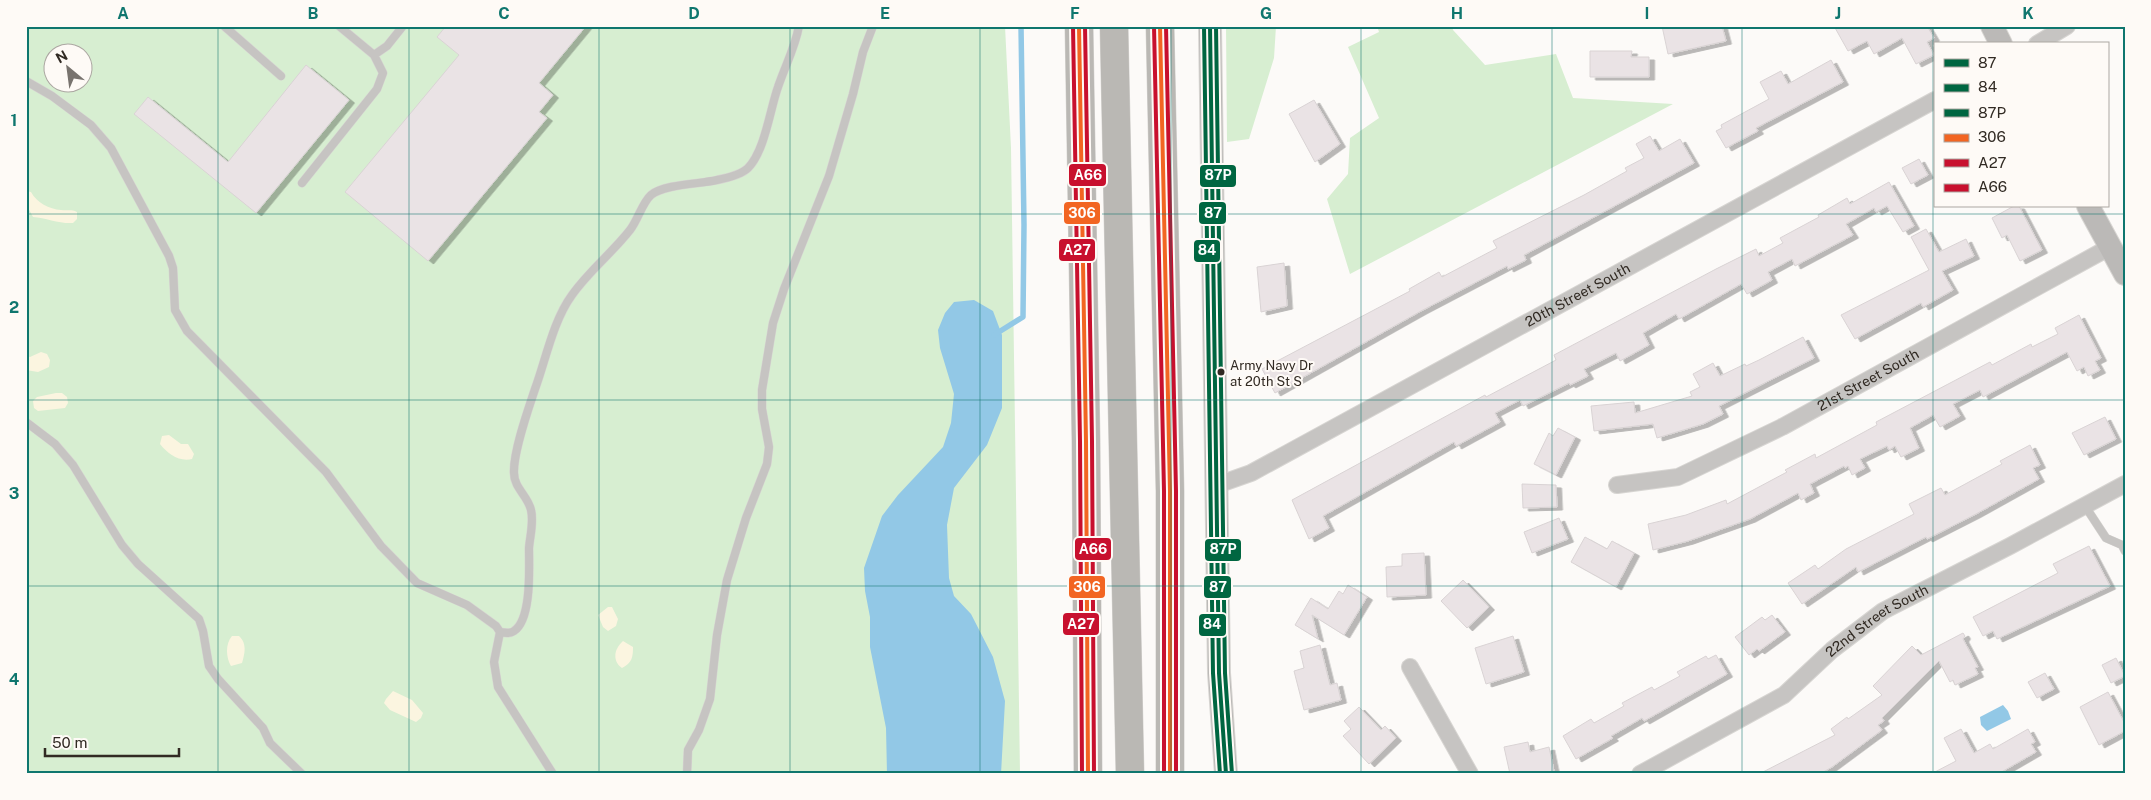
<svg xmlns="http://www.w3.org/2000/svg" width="2151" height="800" viewBox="0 0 2151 800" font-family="'Public Sans',sans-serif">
<defs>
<filter id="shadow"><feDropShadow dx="5.5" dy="3" stdDeviation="0" flood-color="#0004"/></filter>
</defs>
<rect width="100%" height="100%" fill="#fcfaf8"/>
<path fill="#d7eed1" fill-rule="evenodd" d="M26,26H1005L1011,148L1020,774H26ZM52,52H82V82H52Z
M1226,26H1276L1274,58L1249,139L1227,142Z
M1377,26H1452L1453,30L1485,65L1556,54L1573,98L1673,104L1350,274L1327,199L1348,174L1350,138L1379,118L1348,47L1379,32Z"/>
<path fill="#fbf5e0" d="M26,191L31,192C37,203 49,209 61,210C68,211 71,209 77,212V219L73,223C60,224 46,218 33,217L26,204Z
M26,352L27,356L30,357L41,352L47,354L50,360L49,367L38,372L26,370Z
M56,393H62L67,397L68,403L65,408L38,411L34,408L33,401L37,397Z
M169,435L181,444H188L194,454L192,459C179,462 168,454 160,444L162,436Z
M608,607H612L618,619L616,626L608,631L603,627L598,615Z
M232,636H239C247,643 245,653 242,663L231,666C226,658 225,644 232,636Z
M623,641L633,647C633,657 632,663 622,668C612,661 614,649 623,641Z
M393,691L412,700L423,713L421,718L416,722L390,710L384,703L386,699Z"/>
<path fill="#92c8e6" d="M974,300L993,311L1002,335V408L987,445L954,488L947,525L949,578L954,596L971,614L993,657L1005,701L1001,774H887L886,728L870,647V617L865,591L864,568L882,516L898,495L943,447L951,423L954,394L940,348L938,330L945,313L954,302Z
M2003,705L2008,711L2011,719L1987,731L1981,725L1980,717Z"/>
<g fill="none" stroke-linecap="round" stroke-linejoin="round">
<path stroke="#92c8e6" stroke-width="5.5" d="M994,335L1023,317L1024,225L1021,26"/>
</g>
<path fill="#eae3e5" stroke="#d9d3d4" filter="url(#shadow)" d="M446,26H586L539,83L553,95L539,112L547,118L428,261L345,192L459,55L437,37Z
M1662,26H1722L1726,41L1668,54Z
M1834,26H1927L1934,38L1927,42L1934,55L1916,64L1902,38L1874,54L1867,41L1848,51Z
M1590,51H1632L1631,57H1649V77H1590Z
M1831,60L1843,82L1756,128L1758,131L1726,148L1716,131L1722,128L1721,125L1769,99L1760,82L1781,71L1788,84Z
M306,65L349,100L256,213L134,114L148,97L228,162Z
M1314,100L1340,144L1315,162L1289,114Z
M1650,136L1659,151L1680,139L1694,163L1524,255L1526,260L1508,269L1507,266L1421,311L1275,393L1262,369L1410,291L1409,289L1439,272L1442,277L1497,248L1493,241L1584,195L1627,171L1625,168L1644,158L1636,144Z
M1919,159L1928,175L1911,184L1902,168Z
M1889,182L1914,226L1903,232L1887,206L1876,212L1874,208L1846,224L1853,235L1795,266L1792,259L1768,272L1772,280L1747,294L1741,284L1679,319L1676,314L1643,333L1649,345L1620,361L1616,353L1584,369L1588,376L1570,385L1569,383L1523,406L1520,400L1495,413L1500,422L1456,446L1454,442L1323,516L1329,528L1309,539L1292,500L1485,395L1486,397L1556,360L1554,355L1716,269L1756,249L1759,256L1783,243L1780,238L1819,217L1818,215L1847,198L1850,204Z
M2014,206H2019L2042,250L2020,261L2007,235L2002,238L1992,218Z
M1926,229L1939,252L1966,239L1974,256L1942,271L1953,290L1923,307L1921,303L1855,339L1841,315L1929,270L1911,237Z
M1284,263L1287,306L1261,312L1257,267Z
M2079,315L2101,358L2095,361L2100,370L2088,376L2084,367L2077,371L2067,352L1983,397L1980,390L1953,404L1960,416L1940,427L1933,415L1910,428L1919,448L1901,457L1895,446L1889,450L1887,446L1860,459L1865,468L1852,475L1848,466L1845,468L1844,466L1810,484L1814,493L1801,500L1798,493L1750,519L1688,541L1653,550L1648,524L1686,515L1726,500L1727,504L1787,472L1785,470L1815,454L1816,458L1877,425L1876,422L1990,362L1992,365L2031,344L2032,347L2058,334L2055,328Z
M1803,337L1814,358L1719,406L1723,414L1703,424L1657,438L1653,424L1594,431L1591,406L1634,402L1635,413L1692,396L1690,392L1700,387L1693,374L1713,363L1720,376L1745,364L1746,366L1759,360Z
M2105,417L2116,439L2084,455L2072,433Z
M1558,428L1575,437L1556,475L1534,464L1549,433L1553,436Z
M2030,445L2040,465L2033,468L2039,479L1976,514L1927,539L1926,537L1858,572L1856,567L1802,604L1788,583L1815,565L1818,569L1846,549L1914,514L1909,504L1941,488L1945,495L2002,464L2000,461Z
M1522,484L1556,485L1557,507L1523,508Z
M1559,518L1568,539L1532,553L1524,532Z
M1585,537L1607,549L1612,541L1634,553L1616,587L1571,562Z
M2089,546L2110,586L1997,639L1993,631L1983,636L1973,617L2058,573L2053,564Z
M1424,553L1426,595L1387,597L1386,567L1402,566V554Z
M1463,580L1489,607L1467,628L1441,601Z
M1348,585L1367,597L1344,635L1312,615L1318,639L1295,625L1311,598L1328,609L1339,591L1343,594Z
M1772,615L1785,632L1759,651L1757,649L1749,655L1735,637L1762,617L1765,620Z
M1963,633L1965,636L1963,639L1978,667L1975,668L1978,674L1955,685L1953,680L1950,682L1939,661L1882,718L1884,721L1878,725L1882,730L1832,767L1820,774H1759L1835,735L1831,729L1847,717L1848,719L1882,695L1873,686L1912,646L1921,655Z
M1513,636L1524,672L1486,684L1475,648Z
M1320,645L1330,685L1337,683L1341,700L1304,710L1294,671L1304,668L1300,651Z
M1716,655L1727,674L1644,721L1642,718L1611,736L1613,738L1576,759L1563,736L1591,719L1594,723L1624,706L1622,703L1652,687L1654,690L1680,676L1677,672L1706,656L1708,659Z
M2116,658L2125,676L2111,683L2102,665Z
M2045,673L2054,689L2037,698L2028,682Z
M2108,692L2125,724V731L2099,745L2080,707Z
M1359,707L1381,730L1385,726L1396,738L1369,764L1343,736L1351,729L1344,721Z
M1961,729L1974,753L1990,744L1993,749L2028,729L2035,742L2031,744L2036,752L1998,774H1931L1956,761L1944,738Z
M1528,742L1530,752L1549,747L1554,771L1543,774H1510L1504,747Z"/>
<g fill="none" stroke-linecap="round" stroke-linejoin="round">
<defs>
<path id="lane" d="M224,26L281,76
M374,55L387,46L403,26
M26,81L52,96L91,125L111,148L169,256L173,268L175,310L187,331L326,472L381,546L417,583L467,605L496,626L500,632L494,662L498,687L553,774
M302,183L377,89L383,73L374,55L339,26
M26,422L55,444L73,465L122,545L138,564L199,619L203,631L209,666L218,679L263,728L270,743L302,774
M2085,506L2106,538L2122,545L2125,551
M500,632C505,633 510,634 514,631C532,619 529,567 529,548C530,536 534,522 531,510C528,496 514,488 514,473C513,452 528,410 535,389C546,359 553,321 572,295C589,271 612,253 630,230C638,220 642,203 651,195C664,184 701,184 717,180C727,178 741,175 748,168C765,151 770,109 778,87C785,66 795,48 799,26
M687,774L688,750L699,730L710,699L717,635L727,580L746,518L767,464L769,447L762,409V390L773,323L784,289L829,176L853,94L863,52L873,26"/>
<g id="street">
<path d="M2037,44L2067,26"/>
<path id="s1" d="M1217,485L1251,473L1935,100"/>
<path id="s2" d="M1617,485L1678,477L1782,427L2110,247"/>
<path d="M1410,667L1470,774"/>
<path id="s3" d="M1640,774L1784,695L1832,650L1883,611L2010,546L2125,484"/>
</g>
<path id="secondary" d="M1210,26L1219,673L1226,774
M1992,26L2001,44
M2088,206L2125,274"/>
<path id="highway" d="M1079,26L1086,441L1088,774
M1114,26L1130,774
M1160,26L1170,491V774"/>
</defs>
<use href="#lane" stroke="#d7d5d2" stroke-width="9"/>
<use href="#street" stroke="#d7d5d2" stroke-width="18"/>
<use href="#secondary" stroke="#d7d5d2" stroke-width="24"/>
<use href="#highway" stroke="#d7d5d2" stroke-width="29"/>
<use href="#lane" stroke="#c6c4c2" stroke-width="8"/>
<use href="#street" stroke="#c6c4c2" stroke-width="16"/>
<use href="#secondary" stroke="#bbb9b7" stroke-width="22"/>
<use href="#highway" stroke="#bab8b4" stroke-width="28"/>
<defs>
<path id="bus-1" d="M1210,26L1219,673L1226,774"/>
<path id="bus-2" d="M1204,26L1213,673L1220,774"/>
<path id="bus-3" d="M1216,26L1225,673L1232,774"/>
<path id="bus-4" d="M1079,26L1086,441L1088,774
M1160,26L1170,491V774"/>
<path id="bus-5" d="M1073,26L1080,441L1082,774
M1154,26L1164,491V774"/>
<path id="bus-6" d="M1085,26L1092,441L1094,774
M1166,26L1176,491V774"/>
</defs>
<use href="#bus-1" stroke="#fefaf6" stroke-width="8"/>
<use href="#bus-2" stroke="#fefaf6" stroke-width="8"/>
<use href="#bus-3" stroke="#fefaf6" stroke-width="8"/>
<use href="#bus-4" stroke="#fefaf6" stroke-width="8"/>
<use href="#bus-5" stroke="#fefaf6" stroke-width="8"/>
<use href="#bus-6" stroke="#fefaf6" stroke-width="8"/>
<use href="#bus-1" stroke="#006641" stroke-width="4"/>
<use href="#bus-2" stroke="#006641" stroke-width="4"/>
<use href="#bus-3" stroke="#006641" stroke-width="4"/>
<use href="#bus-4" stroke="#f26522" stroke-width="4"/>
<use href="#bus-5" stroke="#c8102e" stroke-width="4"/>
<use href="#bus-6" stroke="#c8102e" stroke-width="4"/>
</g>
<path fill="none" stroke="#0f766e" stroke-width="1" stroke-opacity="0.55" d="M218,26V774M409,26V774M599,26V774M790,26V774M980,26V774M1171,26V774M1361,26V774M1552,26V774M1742,26V774M1933,26V774M26,214H2125M26,400H2125M26,586H2125"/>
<circle fill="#312a23" stroke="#fefaf6" stroke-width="2" cx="1221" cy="372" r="4.5"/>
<g text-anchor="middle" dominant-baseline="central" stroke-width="4" stroke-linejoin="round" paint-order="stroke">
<g font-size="13" fill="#312a23" stroke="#fefaf6" text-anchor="start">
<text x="1230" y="365">Army Navy Dr<tspan x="1230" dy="16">at 20th St S</tspan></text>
</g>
<g font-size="14" fill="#312a23" stroke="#fefaf6">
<text stroke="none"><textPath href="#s1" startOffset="408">20th Street South</textPath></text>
<text stroke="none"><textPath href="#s2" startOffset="275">21st Street South</textPath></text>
<text stroke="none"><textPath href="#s3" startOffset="284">22nd Street South</textPath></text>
</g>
</g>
<g stroke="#fefaf6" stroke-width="2">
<rect x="1068" y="163" width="39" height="24" rx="5" fill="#c8102e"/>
<rect x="1199" y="164" width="38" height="24" rx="5" fill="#006641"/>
<rect x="1063" y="201" width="38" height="24" rx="5" fill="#f26522"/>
<rect x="1198" y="201" width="29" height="24" rx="5" fill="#006641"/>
<rect x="1058" y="238" width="38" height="24" rx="5" fill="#c8102e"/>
<rect x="1193" y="239" width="28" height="24" rx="5" fill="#006641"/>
<rect x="1074" y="537" width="38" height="24" rx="5" fill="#c8102e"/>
<rect x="1204" y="538" width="38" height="24" rx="5" fill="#006641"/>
<rect x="1068" y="575" width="38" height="24" rx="5" fill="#f26522"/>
<rect x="1203" y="575" width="29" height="24" rx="5" fill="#006641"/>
<rect x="1062" y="612" width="38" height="24" rx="5" fill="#c8102e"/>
<rect x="1198" y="613" width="29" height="24" rx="5" fill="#006641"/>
</g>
<g font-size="14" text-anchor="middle" font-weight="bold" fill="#fff">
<text x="1088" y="180">A66</text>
<text x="1218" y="180">87P</text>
<text x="1082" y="218">306</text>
<text x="1213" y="218">87</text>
<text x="1077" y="255">A27</text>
<text x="1207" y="255">84</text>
<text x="1093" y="554">A66</text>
<text x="1223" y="554">87P</text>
<text x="1087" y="592">306</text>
<text x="1218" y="592">87</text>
<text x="1081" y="629">A27</text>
<text x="1212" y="629">84</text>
</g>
<rect width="2151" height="800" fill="none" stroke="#fefaf6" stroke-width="55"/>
<rect x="1934" y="42" width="175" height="165" fill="#fefaf6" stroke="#aca7a2"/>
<rect x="1944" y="59" width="25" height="8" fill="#006641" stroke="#aca7a2"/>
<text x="1978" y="68" font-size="15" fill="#312a23">87</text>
<rect x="1944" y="84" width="25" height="8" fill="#006641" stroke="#aca7a2"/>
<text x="1978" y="92" font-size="15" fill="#312a23">84</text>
<rect x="1944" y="109" width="25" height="8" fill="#006641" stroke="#aca7a2"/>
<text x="1978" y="118" font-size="15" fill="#312a23">87P</text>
<rect x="1944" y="134" width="25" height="8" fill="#f26522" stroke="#aca7a2"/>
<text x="1978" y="142" font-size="15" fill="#312a23">306</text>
<rect x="1944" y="159" width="25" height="8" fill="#c8102e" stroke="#aca7a2"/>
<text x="1978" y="168" font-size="15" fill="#312a23">A27</text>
<rect x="1944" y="184" width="25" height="8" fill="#c8102e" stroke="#aca7a2"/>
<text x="1978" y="192" font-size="15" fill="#312a23">A66</text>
<g transform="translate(68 68) rotate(331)"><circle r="24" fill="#fefaf6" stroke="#aca7a2"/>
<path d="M0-4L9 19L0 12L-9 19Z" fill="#78736e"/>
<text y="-8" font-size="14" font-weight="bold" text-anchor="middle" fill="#312a23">N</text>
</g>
<path d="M45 748v8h134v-8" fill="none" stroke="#312a23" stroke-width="2.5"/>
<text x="52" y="748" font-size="15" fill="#312a23" stroke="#fefaf6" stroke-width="4" paint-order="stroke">50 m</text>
<rect x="28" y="28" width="2096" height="744" fill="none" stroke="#0f766e" stroke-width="2"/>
<g font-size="16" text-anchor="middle" font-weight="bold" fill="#0f766e">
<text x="123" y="19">A</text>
<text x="313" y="19">B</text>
<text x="504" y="19">C</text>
<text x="694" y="19">D</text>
<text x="885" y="19">E</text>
<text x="1075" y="19">F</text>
<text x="1266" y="19">G</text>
<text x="1457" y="19">H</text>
<text x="1647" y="19">I</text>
<text x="1838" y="19">J</text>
<text x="2028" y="19">K</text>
<text x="14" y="126">1</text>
<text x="14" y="313">2</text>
<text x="14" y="499">3</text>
<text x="14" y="685">4</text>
</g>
</svg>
